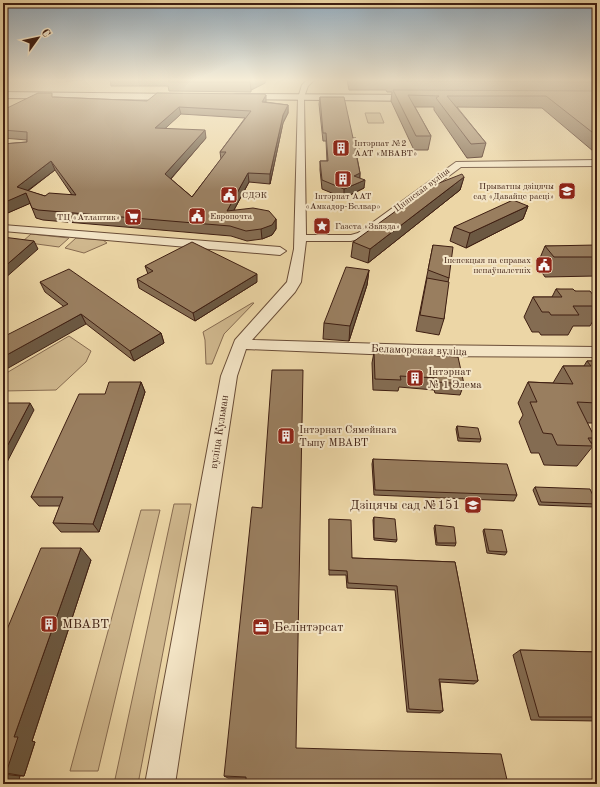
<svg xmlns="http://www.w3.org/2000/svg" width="600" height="787" viewBox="0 0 600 787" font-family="'Old Standard TT',serif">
<rect width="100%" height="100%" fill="#ecd6a6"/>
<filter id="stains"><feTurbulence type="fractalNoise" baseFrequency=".005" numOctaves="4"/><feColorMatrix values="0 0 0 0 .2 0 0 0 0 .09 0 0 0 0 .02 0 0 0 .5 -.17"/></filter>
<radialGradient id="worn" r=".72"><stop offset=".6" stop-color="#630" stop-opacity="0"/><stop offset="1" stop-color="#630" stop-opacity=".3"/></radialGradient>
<path fill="#cfb78d" stroke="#876b50" d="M365,113H380L384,123H368Z
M31,234L69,238L59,247L22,242Z
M76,238L103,240L107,243L84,253L65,248Z
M252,303H254L224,334L212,364H206L205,340L203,332Z
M69,336L91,351L86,362L56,390L3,391V375Z
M174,504H191L138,784H114Z
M141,510H160L98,771H70Z"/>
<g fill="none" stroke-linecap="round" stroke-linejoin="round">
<defs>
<path id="street" d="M308,79H315L308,86L304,97L306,235H351L358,233L456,162L597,160V166L461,167L366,237L351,241H306L301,282L295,292L252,340L418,345L597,347V357L418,356L246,349L237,376L175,784H145L221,376L235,340L287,282L294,249L298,98L302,85Z
M3,225L280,247L286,251L280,255L3,231Z"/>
<path id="secondary" d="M3,92L182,94L186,97L182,100L3,98Z
M236,94L422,95L426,98L422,101L233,99V95Z"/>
</defs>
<use href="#street" stroke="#6a4d37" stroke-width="2"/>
<use href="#secondary" stroke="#3f1f12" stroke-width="2"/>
<use href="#street" fill="#f3e4c5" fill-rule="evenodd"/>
<use href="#secondary" fill="#f3e4c5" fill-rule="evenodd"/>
</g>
<path fill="#846c52" stroke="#3f1f12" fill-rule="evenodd" d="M66,79H85V80L66,81Z
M110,79H265V83L251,90V92L169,91L168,86H111Z
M347,79H597V151H593L542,108L457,107L486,143L482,157L467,158L434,110V107H415L431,136L428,150H414L391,101L392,92H387L386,90H349Z
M54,97L147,101L266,102L288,105V113L283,123L270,184L249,182L234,210L276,219V229L272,235L262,239L247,241L231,236L43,220L36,218L30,203L3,215V144L27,142V140L3,138V110ZM181,114L245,118L220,152L221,159L192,197L171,179L206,138L165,128ZM55,170L72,195L45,196L28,191Z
M320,97L353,138L359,149L358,157H357L360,173V178L364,188L344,198L322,189L320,170V161H327L326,141H323L319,104Z
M464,177L460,190L368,263L351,257L353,242Z
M528,206L523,219L466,248L450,241L454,227Z
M433,245L449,278L448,282L444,319L439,335L416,331Z
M545,246L597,247V274L596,276L545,277L537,265Z
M145,266L257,282L195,321L139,288L137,279L148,274Z
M369,270L367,285L349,341L323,339L324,323Z
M40,282L161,333L164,343L134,361L45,292Z
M556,289L575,291L597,300V314L590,326H573L568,335H541L539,332H532L524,317L533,297H552Z
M374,352L464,384L460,395L435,393L434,390L399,387L398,391L373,390L372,363Z
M587,361H597V423H587L595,438L591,443L593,446L577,466L544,465L539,453H531L519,422L523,415L518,403L528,382L553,383L563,366H584Z
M141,382L145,392L99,532H61L53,523L60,506H39L31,497L105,394Z
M457,426L481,439L480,442L458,441L456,429Z
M373,459L517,495L514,501L374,495L372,464Z
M535,487L597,504L594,507L539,505L533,490Z
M374,517L397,540L396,542L374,540L373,520Z
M329,519L352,558L455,562L478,681L474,684L440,682L443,711L440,713L407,712L395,590L347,588L346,575H329Z
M435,525L456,543L455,546L436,545L434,528Z
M484,529L507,552L505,555L487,553L483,531Z
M91,560L32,741L35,742L24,776H20L3,784V639Z
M520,650L597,652V721L531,720L513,655Z
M296,748L246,778H228L224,776Z"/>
<path fill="#6b5842" stroke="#3f1f12" d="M252,79H265V83L251,90L250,82L249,81Z
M266,95V102H262Z
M288,105V113L283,123L270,184V174L283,115Z
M179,107L181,114L157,136L155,128Z
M205,130L206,138L167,183L165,174Z
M51,161L55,170L23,194L26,193L31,203L3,215V203L17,187Z
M248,173L249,182L228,221L227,211Z
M360,173L359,182L354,176Z
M464,177L460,190L368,263L370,249Z
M365,180L364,188L344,198V189Z
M528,206L523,219L466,248L470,233Z
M276,219V229L272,235L262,239L261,229Z
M34,241L38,249L3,280V268Z
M369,270L367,285L349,341L350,326Z
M257,274V282L195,321L193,313Z
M81,314L86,324L3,371V357Z
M161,333L164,343L134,361L130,351Z
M141,382L145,392L99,532L93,524Z
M30,403L34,410L3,470V454Z
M81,548L91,560L32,741L35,742L24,776L6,773L14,737Z
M3,774L20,776L18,784H3Z"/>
<path fill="#997e5f" stroke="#3f1f12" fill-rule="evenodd" d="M170,79H252L249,81L250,82H168Z
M387,79H597V82L388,81Z
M393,90L597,91V136L546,96H447L486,143L471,144L436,98L439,96L408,95L431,136H416Z
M38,93H52V97L147,101L157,93L264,94L266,95L262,102L288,105L283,115L270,174L248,173L227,211L253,208L269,211L276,219L272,225L261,229L246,231L230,226L38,210L32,208L26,193L3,203V144L27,142V132L3,130V110ZM179,107L251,111L220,152H226L192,197L165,174L205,130L155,128ZM51,161L76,195L49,193L45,196L17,187Z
M320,97H344L353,138H356L359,149H355L360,173L354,176L365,180L344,189L322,180L320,161H328L326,133H323Z
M462,174L464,177L370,249L353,242L429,187Z
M513,200L528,206L470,233L454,227Z
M3,237L34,241L3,268Z
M192,242L257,274L193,313L137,279L153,271L145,266Z
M433,245L453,247L449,278L428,270Z
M596,245L597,247V257H554L545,246Z
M346,267L369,270L350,326L324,323Z
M69,269L161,333L130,351L81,314L3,357V337L68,304L40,282Z
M427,278L449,282L444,319L420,315Z
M556,289H573L575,291H590L597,300V306H573L579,315H551L549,312H542L533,297H562Z
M374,352L458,357L464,384L438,382L437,378L400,376L401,380L375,379Z
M587,361H597V403L577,402L595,438H588L593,446L557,445L552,434L543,433L530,402H537L528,382L573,384L563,366H591Z
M272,370H303L296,748L501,754L508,784H246V777L224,776L252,507L262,508Z
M109,382H141L93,524L53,523L63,497H31L79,394H105Z
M3,403H30L3,454Z
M457,426L478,428L481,439L459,438Z
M373,459L507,464L517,495L375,490Z
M535,487L590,489L597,504L541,502Z
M374,517L395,519L397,540L374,538Z
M329,519L351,520L352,558L455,562L478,681L439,679L443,711L409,709L397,586L348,583L347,571L329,570Z
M435,525L454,527L456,543H437Z
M484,529L502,530L507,552L489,551Z
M41,548H81L14,737H18L6,773H3V639Z
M520,650L597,652V717H539Z"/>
<linearGradient id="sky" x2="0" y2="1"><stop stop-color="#92a9ba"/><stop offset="0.42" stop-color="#f6edd7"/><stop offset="1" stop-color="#f6edd7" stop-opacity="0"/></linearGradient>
<rect width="600" height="190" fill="url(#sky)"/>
<defs>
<symbol id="building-square" viewBox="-11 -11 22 22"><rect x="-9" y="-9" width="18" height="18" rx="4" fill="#8f2418" stroke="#f3e4c5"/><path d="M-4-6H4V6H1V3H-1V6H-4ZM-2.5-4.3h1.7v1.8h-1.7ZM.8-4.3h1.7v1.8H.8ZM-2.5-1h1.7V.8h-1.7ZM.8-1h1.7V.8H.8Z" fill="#fff"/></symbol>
<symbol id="school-square" viewBox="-11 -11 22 22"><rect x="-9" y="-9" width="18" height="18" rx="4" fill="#8f2418" stroke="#f3e4c5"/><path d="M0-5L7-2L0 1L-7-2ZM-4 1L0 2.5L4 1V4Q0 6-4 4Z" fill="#fff"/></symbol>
<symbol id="civic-square" viewBox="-11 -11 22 22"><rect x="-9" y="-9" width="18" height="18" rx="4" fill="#8f2418" stroke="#f3e4c5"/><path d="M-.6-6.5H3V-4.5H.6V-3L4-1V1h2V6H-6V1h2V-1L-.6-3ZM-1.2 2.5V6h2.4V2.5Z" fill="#fff"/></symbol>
<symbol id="supermarket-square" viewBox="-11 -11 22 22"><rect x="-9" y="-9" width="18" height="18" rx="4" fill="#8f2418" stroke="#f3e4c5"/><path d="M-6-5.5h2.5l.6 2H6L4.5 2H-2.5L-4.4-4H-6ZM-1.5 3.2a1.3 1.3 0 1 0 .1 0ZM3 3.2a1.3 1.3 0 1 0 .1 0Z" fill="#fff"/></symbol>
<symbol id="sight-square" viewBox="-11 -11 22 22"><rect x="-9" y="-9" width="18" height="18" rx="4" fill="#8f2418" stroke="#f3e4c5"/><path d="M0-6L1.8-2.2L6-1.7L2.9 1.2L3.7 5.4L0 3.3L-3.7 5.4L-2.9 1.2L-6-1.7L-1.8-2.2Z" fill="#fff"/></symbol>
<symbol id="office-square" viewBox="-11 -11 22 22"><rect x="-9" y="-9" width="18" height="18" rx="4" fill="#8f2418" stroke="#f3e4c5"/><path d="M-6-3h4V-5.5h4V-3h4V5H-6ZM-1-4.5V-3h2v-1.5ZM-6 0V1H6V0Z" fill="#fff"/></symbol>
</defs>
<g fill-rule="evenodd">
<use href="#building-square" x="331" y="138" width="20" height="20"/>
<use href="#building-square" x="333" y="169" width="20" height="20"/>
<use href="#school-square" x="557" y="181" width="20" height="20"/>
<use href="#civic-square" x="219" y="185" width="20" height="20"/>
<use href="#civic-square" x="187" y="206" width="20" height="20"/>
<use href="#supermarket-square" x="123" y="207" width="20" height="20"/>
<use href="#sight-square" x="312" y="216" width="20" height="20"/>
<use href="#civic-square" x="534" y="255" width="20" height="20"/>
<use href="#building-square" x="405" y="368" width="20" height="20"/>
<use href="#building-square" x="276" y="426" width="20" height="20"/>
<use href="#school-square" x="463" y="495" width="20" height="20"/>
<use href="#building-square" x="39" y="614" width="20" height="20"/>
<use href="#office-square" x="251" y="617" width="20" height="20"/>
</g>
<g text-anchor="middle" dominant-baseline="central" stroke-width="4" stroke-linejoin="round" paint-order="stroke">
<g font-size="9" fill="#3f1f12" stroke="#f3e4c5" text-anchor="start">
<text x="354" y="143">Інтэрнат №2<tspan x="354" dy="10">ААТ «МВАВТ»</tspan></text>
<text x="554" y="186" text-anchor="end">Прыватны дзіцячы<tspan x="554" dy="10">сад «Давайце расці»</tspan></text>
<text x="242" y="195">СДЭК</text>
<text x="343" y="196" text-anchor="middle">Інтэрнат ААТ<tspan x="343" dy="10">«Амкадор-Белвар»</tspan></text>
<text x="210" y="216">Европочта</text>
<text x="120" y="217" text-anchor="end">ТЦ «Атлантик»</text>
<text x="335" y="226">Газета «Звязда»</text>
<text x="531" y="260" text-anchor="end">Інспекцыя па справах<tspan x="531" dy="10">непаўналетніх</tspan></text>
</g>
<g font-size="9" fill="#3f1f12" stroke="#f3e4c5">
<text transform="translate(422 190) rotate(-37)">Цнянская вуліца</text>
</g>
<g font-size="11" fill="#3f1f12" stroke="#f3e4c5">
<text transform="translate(419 351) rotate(2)">Беламорская вуліца</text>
<text transform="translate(220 432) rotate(-81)">вуліца Кульман</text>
</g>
<g font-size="11" fill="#3f1f12" stroke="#f3e4c5" text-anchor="start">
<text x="428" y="372">Інтэрнат<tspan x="428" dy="13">№ 1 Элема</tspan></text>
<text x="299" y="430">Інтэрнат Сямейнага<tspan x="299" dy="13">Тыпу МВАВТ</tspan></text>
</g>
<g font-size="13" fill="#3f1f12" stroke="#f3e4c5" text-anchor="start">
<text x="460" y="505" text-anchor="end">Дзіцячы сад №151</text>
<text x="62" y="624">МВАВТ</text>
<text x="274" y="627">Белінтэрсат</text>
</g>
</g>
<rect width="600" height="787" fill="none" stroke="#ecd6a6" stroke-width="16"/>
<rect x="4" y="4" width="592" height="779" fill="none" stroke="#3f1f12" stroke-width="2"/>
<rect x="8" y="8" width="584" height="771" fill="none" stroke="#3f1f12"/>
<g transform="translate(38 38) rotate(57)" stroke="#f3e4c5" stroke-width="3" paint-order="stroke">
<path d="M0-3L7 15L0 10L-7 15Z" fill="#3f1f12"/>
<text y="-6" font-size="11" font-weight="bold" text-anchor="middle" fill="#3f1f12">С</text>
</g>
<rect width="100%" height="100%" filter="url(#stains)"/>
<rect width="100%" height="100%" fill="url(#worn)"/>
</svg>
